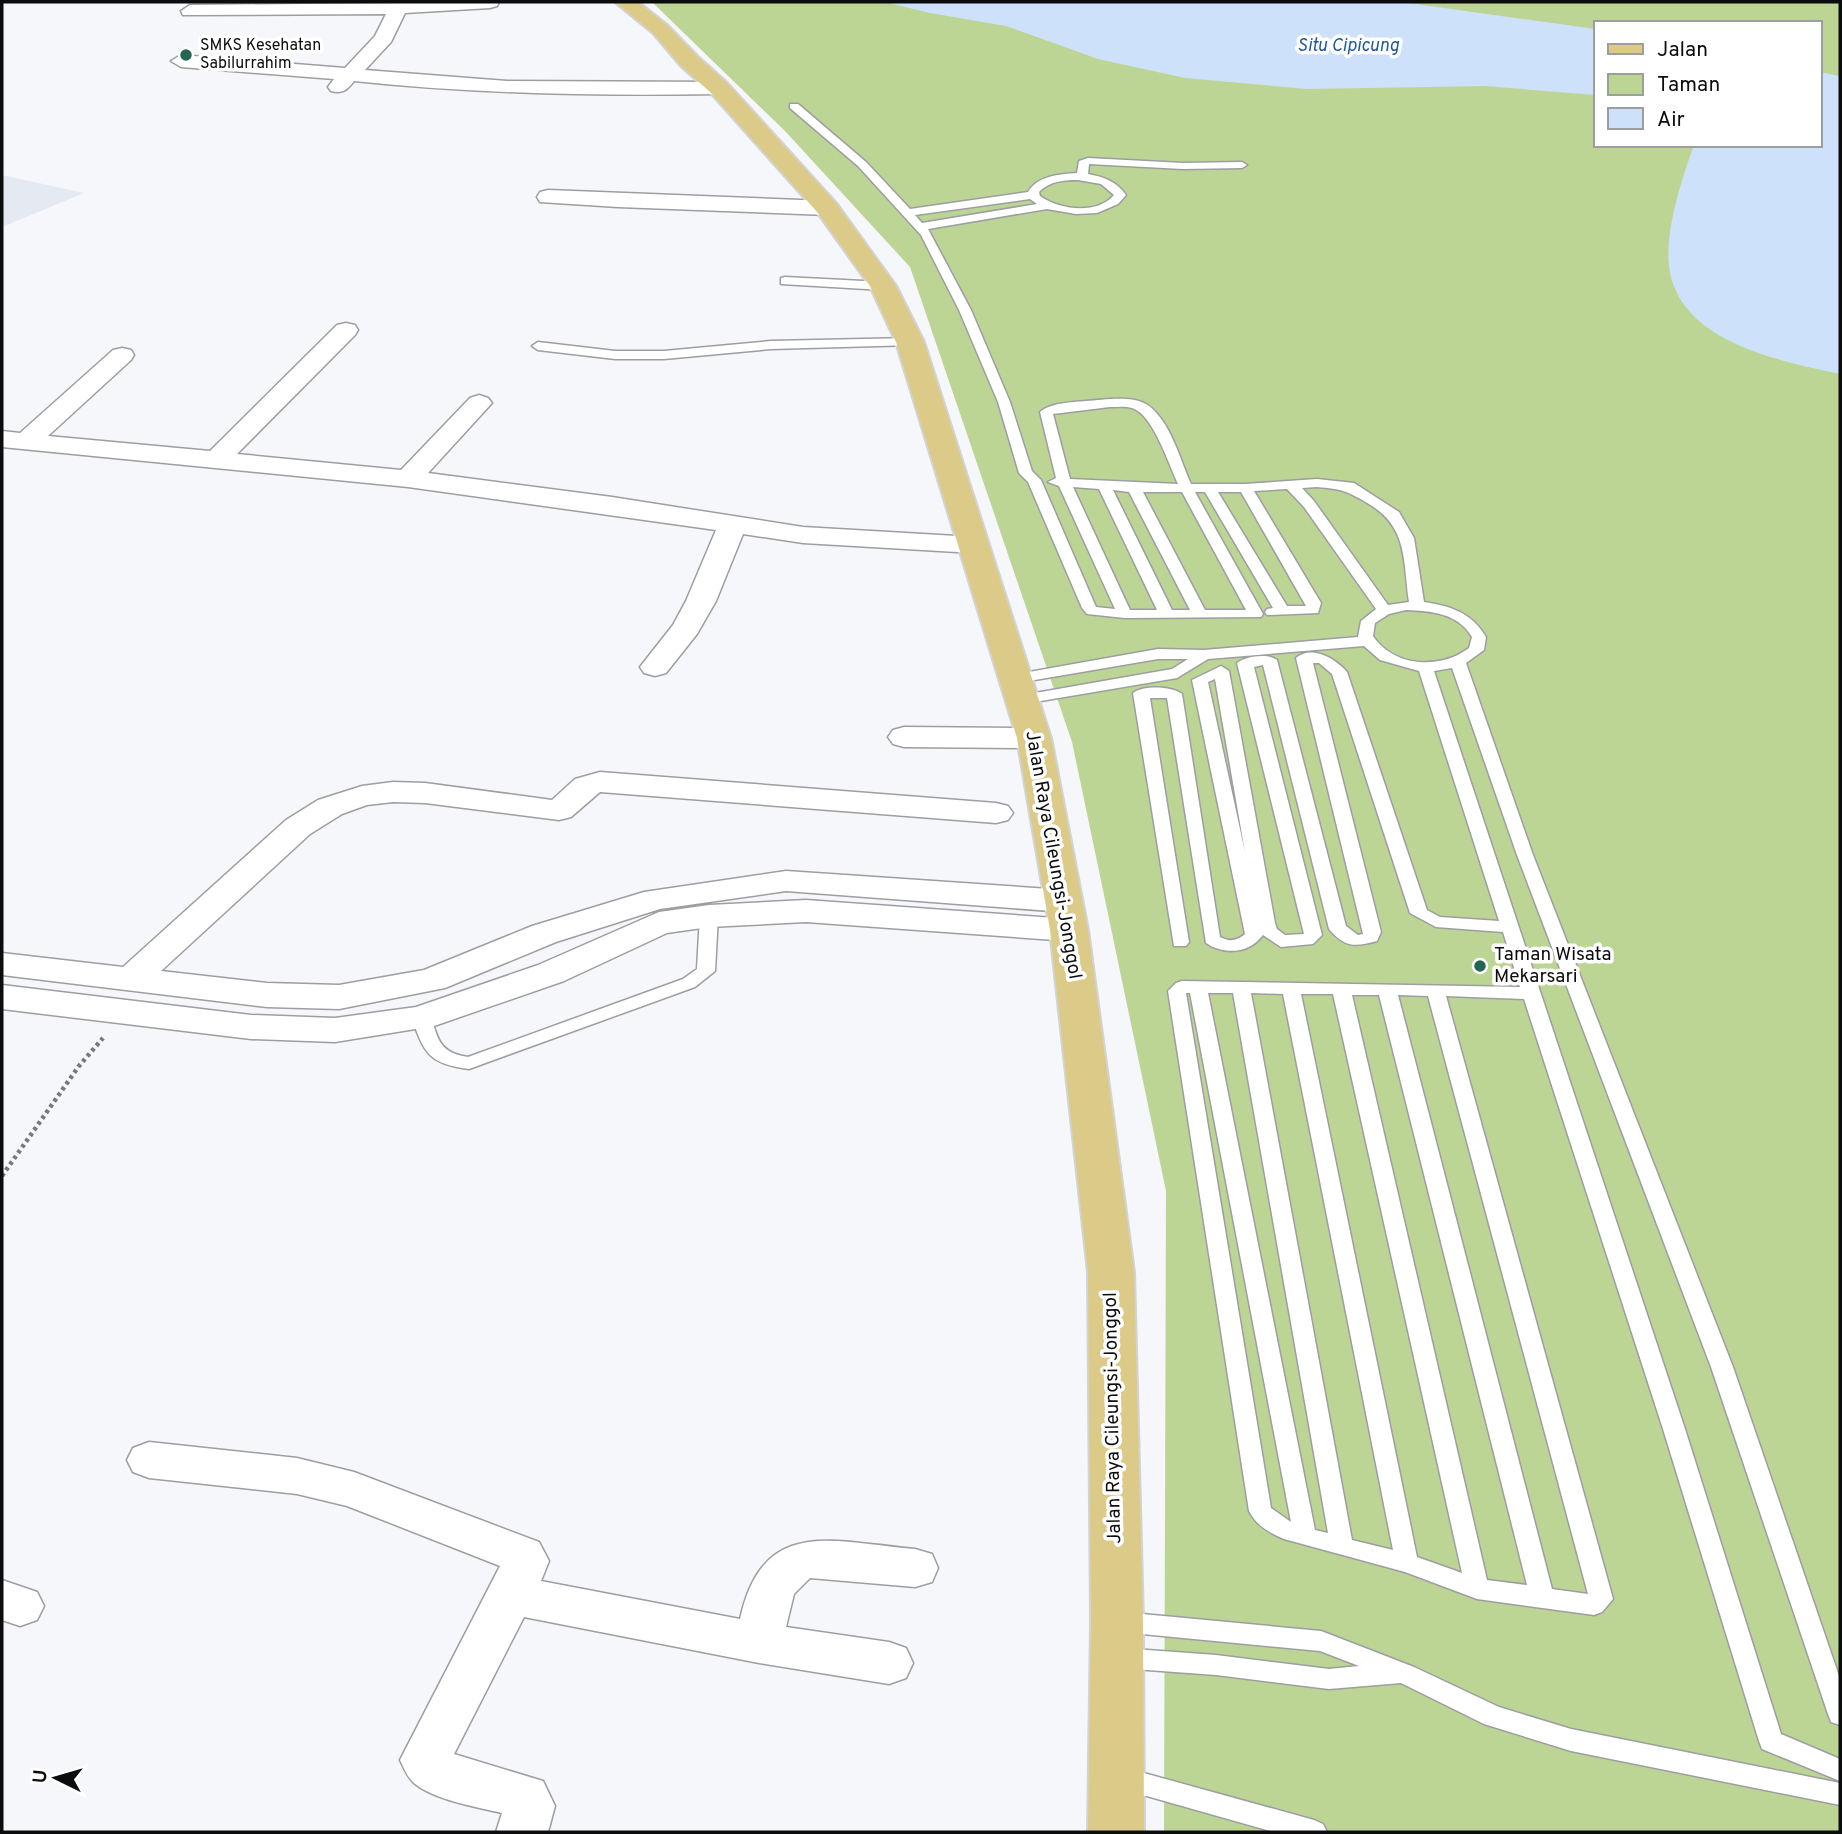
<svg xmlns="http://www.w3.org/2000/svg" width="1842" height="1834" viewBox="0 0 1842 1834" font-family="Overpass,sans-serif">
<rect width="100%" height="100%" fill="#f6f7fa"/>
<path fill="#e4e9f2" d="M2,175L84,193L2,227Z"/>
<path fill="#bdd594" fill-rule="evenodd" d="M652,2H1840V1832H1164L1166,1191L1072,742L910,267L785,131ZM1595,23H1819V145H1595Z"/>
<path fill="#cee1fa" d="M885,2H1401L1595,29V95L1485,86L1307,89L1185,78L1098,59L1006,26L930,13Z
M1819,72L1840,76V374C1780,361 1678,342 1669,266C1665,230 1682,178 1694,145H1819Z"/>
<g fill="none" stroke-linecap="round" stroke-linejoin="round">
<defs>
<path id="lane" d="M790,104H798L866,162L910,209L1028,192C1037,176 1059,174 1077,173L1079,161L1088,158L1183,163L1242,162L1247,165L1242,168L1183,169L1089,164L1088,174C1104,177 1116,181 1126,195L1118,204L1097,213L1076,214L1047,209L928,229L971,310L1010,402L1032,471L1041,480L1096,607L1115,609L1059,486L1048,482L1056,478L1040,412C1050,403 1072,402 1086,401C1103,400 1130,395 1146,404C1170,419 1180,460 1191,484H1245L1317,479L1354,483L1399,512L1414,538L1424,602C1451,606 1472,613 1486,637L1484,650L1466,663L1533,855L1733,1367L1840,1679V1725L1831,1722L1828,1714L1711,1367L1517,855L1452,668L1434,671L1685,1429L1781,1734L1840,1759V1781L1762,1749L1759,1741L1663,1429L1524,999L1446,996L1613,1599L1602,1612L1594,1615L1477,1599L1405,1572L1284,1539C1269,1533 1256,1525 1249,1511L1168,991L1176,983L1182,981L1520,987L1503,932L1436,927L1410,913L1332,674L1319,663H1313L1381,932L1377,941C1355,947 1345,948 1329,929L1263,665L1254,667L1322,935L1313,944L1281,947L1263,935C1249,954 1224,955 1206,943L1167,698H1150L1189,942L1186,946H1174L1133,693C1143,685 1172,686 1182,694L1220,937C1229,942 1237,941 1245,934L1192,680L1221,666L1229,671L1275,923L1277,929L1285,935L1304,934L1237,663C1246,656 1268,653 1277,660L1346,926L1358,935L1363,934L1296,658C1312,644 1336,659 1347,672L1427,910L1440,917L1499,921L1419,671L1380,660L1364,646L1208,659L1177,678L1023,704L1018,702L1015,699L1018,696L1172,669L1188,659H1158L1017,683L1009,678L1012,675L1158,649L1204,650L1358,637L1361,621L1376,609L1304,507L1287,489L1254,491L1321,603L1318,613L1267,615L1265,612L1267,609L1273,608L1205,492H1195L1263,614L1261,617L1125,618L1087,614L1082,608L1028,482L1019,473L998,402L959,310L921,235L858,166L790,108ZM1078,180L1101,184L1114,195C1097,215 1060,210 1040,196L1039,192C1050,181 1064,180 1078,180ZM1030,199L1037,204L922,223L915,215ZM1110,407C1117,407 1126,406 1132,408C1153,414 1169,465 1178,484L1070,479L1053,414ZM1073,487L1099,489L1157,610H1130ZM1317,487C1342,489 1347,491 1369,504C1408,527 1403,561 1409,602L1388,605L1314,501L1302,488ZM1113,490L1129,492L1190,610H1172ZM1143,492H1182L1246,610H1205ZM1218,492H1241L1306,606H1287ZM1406,610C1431,611 1458,613 1472,637L1469,648C1440,670 1394,667 1373,636L1375,623L1389,614ZM1215,679L1245,852L1208,682ZM1186,993H1190L1291,1522L1271,1508ZM1208,993H1233L1328,1533L1315,1530ZM1251,993L1283,994L1393,1550L1352,1540ZM1301,994H1333L1462,1573L1417,1557ZM1352,995H1379L1527,1585L1487,1580ZM1398,995L1428,996L1588,1594L1552,1589Z
M785,277L883,282L889,286L883,290L781,284V278Z
M910,338L916,342L914,345L771,349L664,359H615L538,350L532,346L538,342L615,351H664L771,341Z
M709,911L718,916L715,971L695,987L469,1069C430,1064 424,1054 412,1018L421,1012C443,1018 425,1051 468,1057L683,979L697,969L700,916Z
M1121,1612L1321,1631L1414,1667L1499,1707L1571,1729L1840,1783V1805L1571,1751L1484,1724L1401,1683L1329,1689L1216,1675L1120,1668L1111,1665L1108,1658L1111,1651L1120,1648L1216,1655L1329,1669L1359,1666L1320,1651L1121,1632L1113,1629L1109,1622L1113,1615Z
M1122,1767L1314,1820L1323,1824L1327,1832H1274L1122,1789L1113,1786L1109,1778L1113,1770Z"/>
<path id="street" d="M499,2L497,6L490,8L405,13L391,42L365,70L507,81L719,82L726,84L729,88L726,92L719,94C597,96 476,94 354,81C347,90 343,94 331,91L328,87L334,79L181,67L171,61L181,55L345,68L375,36L386,14L183,15L181,11L190,5Z
M548,190L827,201L835,203L838,208L835,213L827,215L618,207L540,202L537,197L540,192Z
M346,323L355,325L358,330L355,335L237,454L401,470L470,398L479,395L488,398L492,403L428,473L612,497L803,527L974,537L984,539L988,545L984,551L974,553L803,543L743,534L716,601L697,634L666,673L655,676L644,673L640,667L673,625L686,601L716,530L408,487L2,447V431L20,433L113,350L122,348L131,350L134,355L131,360L48,436L210,451L337,325Z
M904,727L1034,728L1045,731L1050,738L1045,745L1034,748L904,747L893,744L888,737L893,730Z
M600,772L996,803L1008,806L1013,813L1008,820L996,823L600,792L571,817L559,820L425,803L393,802L367,805L342,814L310,834L161,971L267,983L339,985L424,970L532,926L644,892L786,871L1064,890L1076,894L1081,901L1076,908L1064,912L786,891L660,909L556,942L445,988L339,1009L267,1007L2,975V953L123,967L286,820L318,800L362,786L393,782L425,783L552,800L575,779Z
M806,900L1069,919L1081,922L1087,930L1081,938L1069,941L806,922L709,927L667,933L564,981L434,1026L335,1042L251,1039L2,1009V985L251,1015L335,1018L416,1007L538,965L659,912L709,905Z
M149,1442L297,1458L354,1472L539,1542L549,1561L541,1581L740,1619C763,1515 833,1542 915,1549L932,1554L938,1568L932,1582L915,1587L810,1578L794,1594L786,1627L889,1642L906,1648L913,1663L906,1678L889,1684L759,1663L524,1617L454,1754L543,1781L555,1806L548,1832H496L502,1813C477,1807 434,1800 414,1783C407,1777 404,1768 400,1760L500,1566L347,1506L297,1494L149,1478L133,1472L127,1460L133,1448Z
M2,1580L37,1592L44,1606L37,1620L20,1626L2,1620Z"/>
<path id="primary" d="M615,2H638L667,25L697,56L727,83L836,203L896,286L924,342L1051,738L1088,930L1134,1272L1143,1622L1144,1832H1088L1091,1622L1088,1272L1050,930L1017,738L896,342L870,286L818,213L711,93L681,66L653,33Z"/>
</defs>
<use href="#lane" stroke="#9c9ea1" stroke-width="3"/>
<use href="#street" stroke="#9c9ea1" stroke-width="3"/>
<use href="#primary" stroke="#d3d3d3" stroke-width="4"/>
<path stroke="#78797b" stroke-width="4.5" stroke-dasharray="3.5 3.5" stroke-linecap="butt" d="M2,1176L79,1066L103,1038"/>
<use href="#lane" fill="#fff" fill-rule="evenodd"/>
<use href="#street" fill="#fff" fill-rule="evenodd"/>
<use href="#primary" fill="#dcca88" fill-rule="evenodd"/>
</g>
<g fill="#256553" stroke="#fff" stroke-width="2.5">
<circle cx="186" cy="55" r="7"/>
<circle cx="1480" cy="966" r="7"/>
</g>
<g text-anchor="middle" dominant-baseline="central" stroke-width="7" stroke-linejoin="round" paint-order="stroke">
<g font-size="16" fill="#0b0c0d" stroke="#fff" text-anchor="start">
<text x="200" y="46">SMKS Kesehatan<tspan x="200" dy="18">Sabilurrahim</tspan></text>
</g>
<g font-size="18" font-style="italic" fill="#1c579f" stroke="#fff">
<text x="1348" y="46">Situ Cipicung</text>
</g>
<g font-size="19" fill="#0b0c0d" stroke="#fff">
<text transform="translate(1053 855) rotate(80)">Jalan Raya Cileungsi-Jonggol</text>
<text transform="translate(1113 1418) rotate(-91)">Jalan Raya Cileungsi-Jonggol</text>
</g>
<g font-size="19" fill="#0b0c0d" stroke="#fff" text-anchor="start">
<text x="1494" y="955">Taman Wisata<tspan x="1494" dy="22">Mekarsari</tspan></text>
</g>
</g>
<rect width="1842" height="1834" fill="none" stroke="#0b0c0d" stroke-width="7"/>
<rect x="1594" y="21" width="228" height="126" fill="#ffffff" stroke="#9d9e9e" stroke-width="2"/>
<rect x="1608" y="44" width="35" height="10" fill="#dcca88" stroke="#9d9e9e" stroke-width="2"/>
<text x="1657" y="56" font-size="21" fill="#0b0c0d">Jalan</text>
<rect x="1608" y="74" width="35" height="21" fill="#bdd594" stroke="#9d9e9e" stroke-width="2"/>
<text x="1657" y="91" font-size="21" fill="#0b0c0d">Taman</text>
<rect x="1608" y="108" width="35" height="21" fill="#cee1fa" stroke="#9d9e9e" stroke-width="2"/>
<text x="1657" y="126" font-size="21" fill="#0b0c0d">Air</text>
<g transform="translate(56 1778) rotate(275)" stroke="#ffffff" stroke-width="5" paint-order="stroke">
<path d="M0-5L12 26L0 18L-12 26Z" fill="#0b0c0d"/>
<text y="-10" font-size="19" font-weight="bold" text-anchor="middle" fill="#0b0c0d">U</text>
</g>
</svg>
